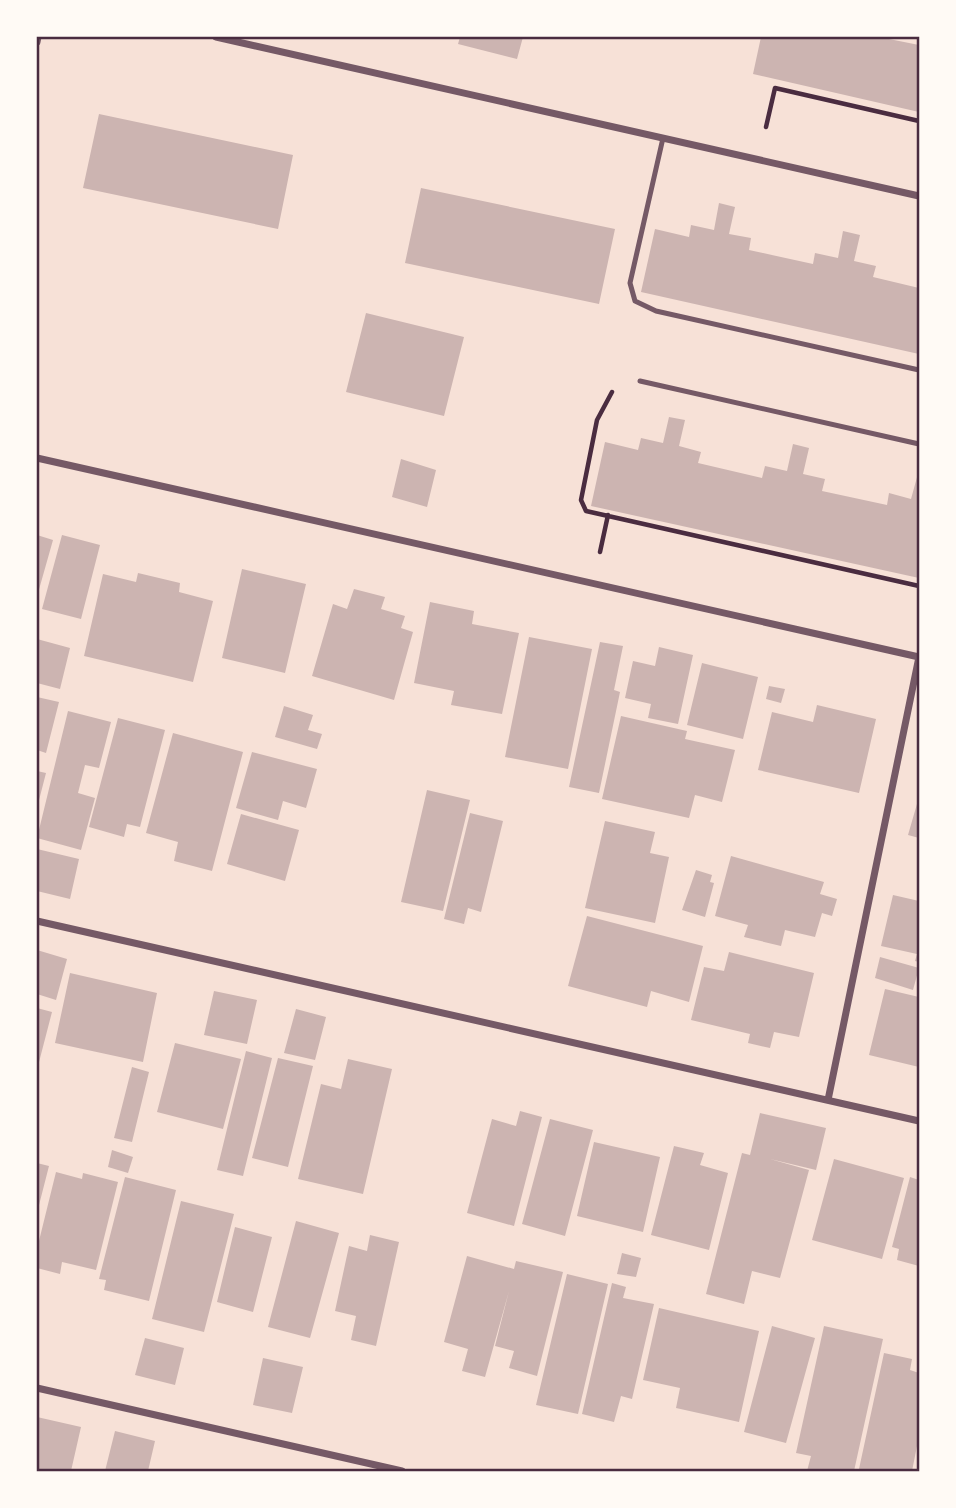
<svg xmlns="http://www.w3.org/2000/svg" width="956" height="1508" viewBox="0 0 956 1508" font-family="Rubik,sans-serif">
<rect width="100%" height="100%" fill="#f7e1d7"/>
<path fill="#ccb4b1" d="M460,37H523L517,59L458,44Z
M761,37H879L919,45V112L753,74Z
M99,114L293,155L278,229L83,188Z
M421,188L615,229L599,304L405,263Z
M719,203L735,207L729,234L751,238L749,250L813,264L815,253L838,258L843,231L860,235L854,261L876,266L873,277L919,288V354L641,292L655,229L689,237L691,225L714,230Z
M366,313L464,337L444,416L346,392Z
M669,417L685,420L679,446L701,452L698,463L762,478L765,466L787,471L793,444L809,448L803,474L825,479L822,491L887,505L889,493L911,499L919,470V578L591,506L605,442L638,450L641,438L663,443Z
M401,459L436,470L427,507L392,497Z
M37,535L53,540L38,593H37Z
M62,535L100,545L81,619L42,609Z
M242,569L306,584L285,673L222,658Z
M138,573L180,583L179,592L213,601L193,682L84,656L103,574L136,582Z
M354,589L385,597L381,609L405,616L401,628L413,632L394,700L312,676L333,604L347,609Z
M430,602L474,611L472,624L519,633L502,714L451,705L454,691L414,683Z
M529,637L592,649L568,769L505,757Z
M37,639L70,648L60,689L37,683Z
M600,642L623,646L614,690L620,692L599,793L569,787Z
M659,647L693,655L678,724L648,718L651,704L625,698L633,661L655,666Z
M702,663L758,677L743,739L687,725Z
M769,686L785,689L781,703L766,699Z
M37,697L59,702L46,753L37,750Z
M817,705L876,719L859,793L758,770L772,712L813,722Z
M284,706L313,715L308,730L322,734L317,749L275,737Z
M68,711L111,722L99,768L85,765L78,793L95,798L81,850L37,838Z
M621,716L687,731L685,739L735,750L722,802L695,795L689,818L602,799Z
M118,718L165,730L140,827L127,824L124,837L89,827Z
M173,733L243,752L212,871L174,861L178,842L146,833Z
M252,752L317,769L306,808L283,801L278,820L236,808Z
M37,771L46,773L38,804H37Z
M427,790L470,800L443,911L401,902Z
M919,797V838L908,835Z
M470,813L503,821L481,912L468,908L464,924L444,919Z
M241,814L299,830L285,881L227,864Z
M605,821L655,832L650,853L669,857L655,923L585,908Z
M37,849L79,859L70,899L37,891Z
M731,856L824,882L820,894L837,899L832,916L822,913L815,937L785,930L781,946L744,937L748,925L715,916Z
M696,870L712,875L710,882L714,883L705,917L682,910Z
M893,895L919,901V962L915,961L917,954L881,946Z
M587,916L703,946L689,1002L651,991L647,1007L568,986Z
M37,950L67,959L56,1000L37,994Z
M729,952L814,973L799,1037L774,1032L770,1048L748,1043L750,1034L691,1020L704,967L724,971Z
M880,957L919,968L913,990L875,978Z
M70,973L157,993L143,1062L55,1043Z
M885,989L919,997V1067L869,1055Z
M214,991L257,1000L247,1044L204,1035Z
M37,1008L52,1012L38,1066H37Z
M296,1009L326,1017L315,1060L284,1053Z
M175,1043L241,1059L223,1129L157,1112Z
M246,1051L272,1058L243,1176L217,1170Z
M278,1058L313,1066L288,1167L252,1158Z
M348,1059L392,1069L363,1194L298,1179L321,1084L341,1089Z
M132,1067L149,1072L132,1142L114,1138Z
M520,1111L542,1117L514,1226L467,1213L492,1119L516,1126Z
M760,1113L826,1128L816,1170L770,1159L809,1170L780,1278L752,1271L744,1304L706,1294L742,1153L750,1155Z
M550,1119L593,1130L565,1236L522,1224Z
M594,1142L660,1157L643,1232L577,1216Z
M674,1146L704,1153L700,1165L728,1173L709,1250L651,1235Z
M112,1150L133,1157L128,1173L108,1167Z
M834,1159L904,1178L882,1259L812,1240Z
M37,1163L49,1166L38,1209H37Z
M56,1172L82,1179L83,1173L118,1182L96,1270L62,1262L60,1274L37,1268V1249Z
M125,1177L176,1190L149,1301L104,1290L106,1280L99,1279Z
M910,1177L919,1180V1266L897,1260L899,1249L892,1247Z
M181,1201L234,1214L204,1332L152,1319Z
M296,1221L339,1233L310,1338L268,1327Z
M235,1227L272,1237L253,1312L217,1302Z
M370,1235L399,1242L376,1346L351,1340L356,1316L335,1311L349,1246L367,1251Z
M622,1253L641,1258L636,1277L617,1274Z
M467,1256L514,1269L516,1261L563,1272L537,1376L509,1368L514,1351L495,1346L509,1291L485,1377L462,1371L468,1349L444,1342Z
M567,1274L608,1284L578,1414L536,1405Z
M612,1283L626,1287L623,1298L654,1304L632,1399L621,1396L614,1422L582,1414Z
M659,1308L759,1331L739,1422L676,1408L680,1388L643,1380Z
M772,1326L815,1338L786,1443L744,1432Z
M824,1326L883,1339L854,1471H807L811,1456L796,1453Z
M145,1338L184,1348L175,1385L135,1375Z
M884,1353L912,1359L910,1370L919,1373V1436L912,1471L859,1469Z
M263,1358L303,1367L292,1413L253,1405Z
M37,1417L81,1427L71,1471H37Z
M115,1431L155,1441L148,1471H105Z"/>
<g fill="none" stroke-linecap="round" stroke-linejoin="round">
<path stroke="#4a2c40" stroke-width="4.5" d="M766,127L775,88L919,121
M612,392L597,420L581,500L586,511L919,586
M600,552L608,515"/>
<path stroke="#755966" stroke-width="5" d="M663,138L630,283L635,301L656,311L919,370
M640,381L919,444"/>
<path stroke="#755966" stroke-width="7" d="M216,37L919,196
M37,42L38,37
M37,458L919,657
M37,921L919,1121
M828,1100L919,657
M37,1388L402,1471"/>
</g>
<rect width="956" height="1508" fill="none" stroke="#fffaf5" stroke-width="77"/>
<rect x="38" y="38" width="880" height="1432" fill="none" stroke="#4a2c40" stroke-width="2.5"/>
</svg>
